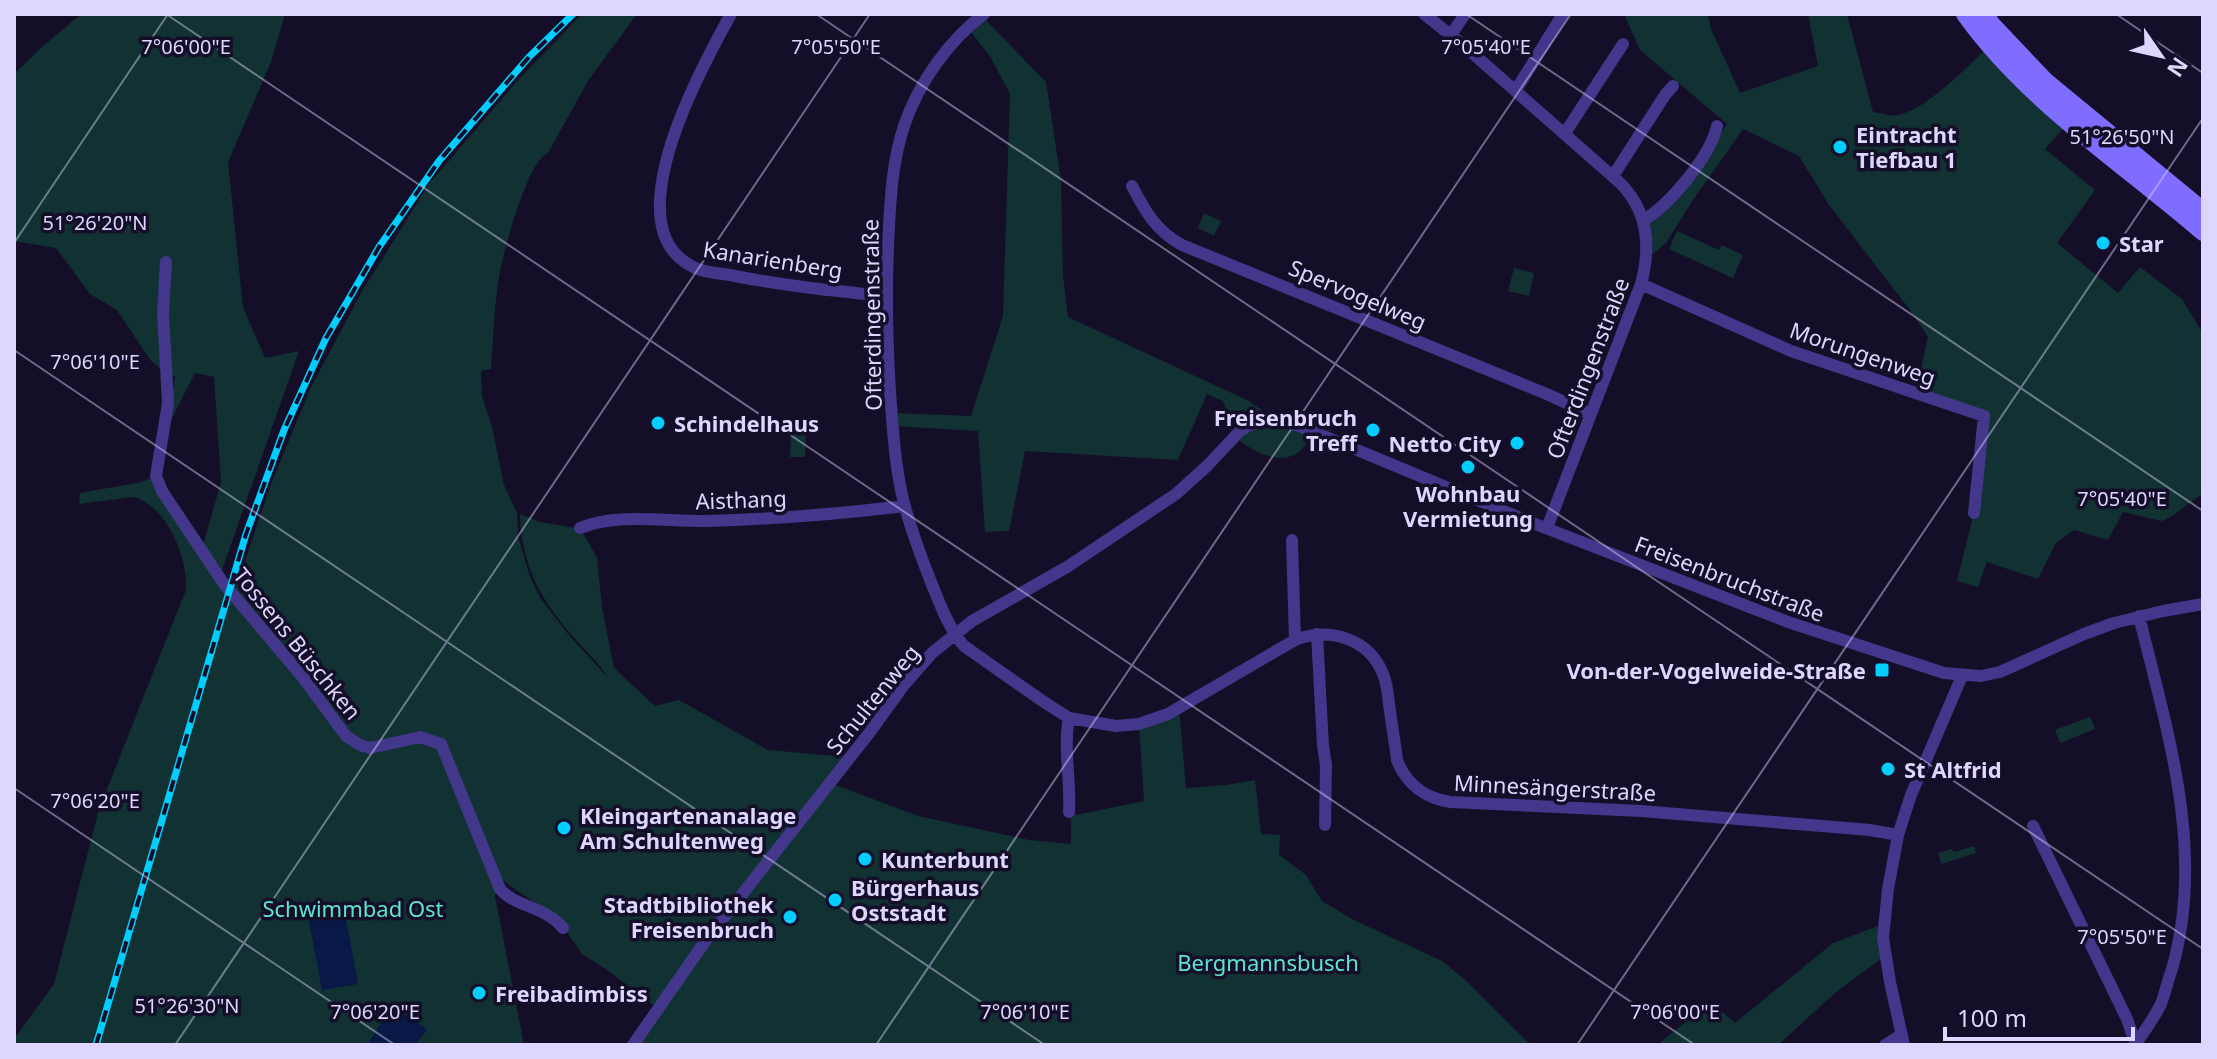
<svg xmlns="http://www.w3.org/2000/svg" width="2217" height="1059" viewBox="0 0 2217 1059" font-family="'Noto Sans',sans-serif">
<rect width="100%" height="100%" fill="#150e28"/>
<path fill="#113133" d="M81,14H285L271,62L228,162L243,307L265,358L299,351L221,573L203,545L221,482L214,377L195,373L167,428L175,376H170L151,361L117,310L90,294L56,248L14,241V74L42,47Z
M582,14H637L588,81L548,153C527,160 501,259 498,283C494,311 493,341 491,369L481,371L482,396L492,427L504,485L517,513L518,536L530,577L541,599L568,634L608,678C602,667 587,652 577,641C542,602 521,566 520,514L540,522L581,529L597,558L602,607L614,668L655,706L679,700L768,750L849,757L830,783L918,816L1029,840L1071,844V816L1144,801L1139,724L1179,708L1186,788L1226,785L1255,780L1261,834L1280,835L1279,855L1306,875L1322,901L1352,919L1442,961L1463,978L1531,1045H637L657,1008L607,970L582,954L558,919L501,879L495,896L524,1045H14V1039L54,984L99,809L186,590C188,558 167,506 134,497L79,504L80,493L142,482L157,475L161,500L235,590L271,484L311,387L361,293L429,184L519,79Z
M1624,14H1708L1711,29L1740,93L1818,66L1808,14H1847L1873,112C1881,113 1891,117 1898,115C1927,109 1967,67 1989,46L2069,122L2045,149L2095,190L2057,243L2118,293L2140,267L2182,299L2203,334V493L2175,514L2162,521L2123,512L2108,540L2074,530L2056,543L2038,579L1987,562L1978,587L1957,581L1974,512L1985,416L1916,392L1928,337L1910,310L1829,205L1799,156L1743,129L1693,200L1666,243L1648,258L1645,224C1677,213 1709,152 1727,124L1640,50Z
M982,16L1046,82L1061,181L1063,275L1068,317L1249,401L1267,414L1271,421L1311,431C1309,437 1306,445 1302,449C1282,469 1252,451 1235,437L1243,429L1230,419L1223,401L1207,394L1178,460L1025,451L1009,531L985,532L978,431L893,426L892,413L971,416L1003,316L1010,94L991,58L969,29Z
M1204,213L1221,221L1214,236L1198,228Z
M1677,231L1719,250L1722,245L1743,255L1733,278L1669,249Z
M1514,268L1534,273L1529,296L1508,291Z
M791,434L806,435L805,457H790Z
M2090,717L2095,729L2060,743L2055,730Z
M1974,846L1976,853L1941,864L1938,853L1952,849L1954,852Z
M1883,924L1886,955L1835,993L1778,1045H1657L1711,1002L1735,1023L1833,943Z"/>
<path fill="#081948" d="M343,903L358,984L322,990L307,910Z
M392,1006L427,1029L416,1045H367Z"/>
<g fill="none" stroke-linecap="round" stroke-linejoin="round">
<path stroke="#42378a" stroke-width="12" d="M731,14C702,66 616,221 688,264C701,273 720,273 735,276C785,286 836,291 886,296
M984,14C948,41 918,84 904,126C891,165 890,207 888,247C886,295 887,344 890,392C893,430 895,470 905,507C912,532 921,557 931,582C940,604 948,627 964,646L1041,700L1069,718L1116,726L1139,724L1168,714L1295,640C1329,627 1369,638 1383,674C1388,685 1388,699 1390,711C1392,727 1395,743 1397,760C1406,784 1425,798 1450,802L1641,811L1870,830L1898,835
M1424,14L1462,44L1619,182C1648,210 1651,247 1641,284L1547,528
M1451,35L1465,14
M1516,90L1563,14
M1565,133L1623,44
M1613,176L1665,95L1673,86
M1132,186C1145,211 1156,231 1182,245L1549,395L1590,414
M1644,220C1670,204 1710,157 1717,126
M166,262L163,314L168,403L156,476L162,491L224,584L301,675L346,736L360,745L370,748L420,737L441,744L500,889C515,907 545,906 563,928
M1641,284L1791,351L1984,416L1974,513
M580,528C618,512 668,522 708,521C774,519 839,514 905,506
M1292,540L1295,640
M1317,634L1323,746L1326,765L1325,825
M1069,812C1071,780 1063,749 1069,718
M2033,826L2127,1019L2136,1045
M633,1045L706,940L870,732L904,685L932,653L972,621L1067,567L1176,494L1207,466L1240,431C1260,416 1280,420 1302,427L1530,522L1788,622L1944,673L1981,676L2000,672L2084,634L2114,623L2163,611L2203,604
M1885,1045L1901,1035
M1904,1045L1890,982L1883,938L1888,889L1898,835L1911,795L1962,676
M2135,1045C2144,1032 2154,1018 2161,1004C2165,993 2168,980 2172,969C2206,851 2167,731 2139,616"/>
<path stroke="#7e6dff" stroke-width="18" d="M1965,14C2028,102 2122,162 2203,232
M1985,14L1991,24L2045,81L2203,211"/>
<defs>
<path id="rail" d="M96,1045L246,534L284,430L326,338L379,247L439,161L529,57L573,14"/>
</defs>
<use href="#rail" stroke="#02cdff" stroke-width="7"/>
<use href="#rail" stroke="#150e28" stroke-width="4" stroke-dasharray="12" stroke-linecap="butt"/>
</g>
<path fill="none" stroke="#ded6ff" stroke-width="2" stroke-opacity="0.45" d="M166,14L1695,1045M816,14L2203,949M1466,14L2203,511M2116,14L2203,73M14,243L168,14M14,350L1045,1045M14,788L395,1045M175,1045L870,14M876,1045L1571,14M1577,1045L2203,118"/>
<g fill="#02cdff" stroke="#150e28" stroke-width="3">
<circle cx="1840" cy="147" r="8"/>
<circle cx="2103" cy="243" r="8"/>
<circle cx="658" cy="423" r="8"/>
<circle cx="1373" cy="430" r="8"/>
<circle cx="1517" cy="443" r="8"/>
<circle cx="1468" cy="467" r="8"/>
<rect x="1874" y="662" width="16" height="16" rx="4"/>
<circle cx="1888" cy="769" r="8"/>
<circle cx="564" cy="828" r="8"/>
<circle cx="865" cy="859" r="8"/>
<circle cx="835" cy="900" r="8"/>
<circle cx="790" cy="917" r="8"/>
<circle cx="479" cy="993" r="8"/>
</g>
<g text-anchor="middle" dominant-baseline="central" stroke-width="7" stroke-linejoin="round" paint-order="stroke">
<g font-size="22" font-weight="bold" fill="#ded6ff" stroke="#150e28" text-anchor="start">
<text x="1856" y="134">Eintracht<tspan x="1856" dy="25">Tiefbau 1</tspan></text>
<text x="2119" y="243">Star</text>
<text x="1357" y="417" text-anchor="end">Freisenbruch<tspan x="1357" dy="25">Treff</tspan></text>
<text x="674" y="423">Schindelhaus</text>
<text x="1501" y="443" text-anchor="end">Netto City</text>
<text x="1468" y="493" text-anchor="middle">Wohnbau<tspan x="1468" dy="25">Vermietung</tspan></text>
<text x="1866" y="670" text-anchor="end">Von-der-Vogelweide-Straße</text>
<text x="1904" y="769">St Altfrid</text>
<text x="580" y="815">Kleingartenanalage<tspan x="580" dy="25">Am Schultenweg</tspan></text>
<text x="881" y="859">Kunterbunt</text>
<text x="851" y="887">Bürgerhaus<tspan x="851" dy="25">Oststadt</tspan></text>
<text x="774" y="904" text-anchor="end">Stadtbibliothek<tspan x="774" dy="25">Freisenbruch</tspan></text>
<text x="495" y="993">Freibadimbiss</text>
</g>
<g font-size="22" fill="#ded6ff" stroke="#150e28">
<text transform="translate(773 259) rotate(9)">Kanarienberg</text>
<text transform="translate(1358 294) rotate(23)">Spervogelweg</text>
<text transform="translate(871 315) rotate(-91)">Ofterdingenstraße</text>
<text transform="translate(1863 353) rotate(19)">Morungenweg</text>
<text transform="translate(1587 368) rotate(-69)">Ofterdingenstraße</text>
<text transform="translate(741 499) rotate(-2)">Aisthang</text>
<text transform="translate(1730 578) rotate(21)">Freisenbruchstraße</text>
<text transform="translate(298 643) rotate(51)">Tossens Büschken</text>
<text transform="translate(872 699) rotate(-51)">Schultenweg</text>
<text transform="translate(1555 787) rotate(3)">Minnesängerstraße</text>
</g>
<g font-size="22" fill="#5be6d1" stroke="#150e28">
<text x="353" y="908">Schwimmbad Ost</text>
<text x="1268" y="962">Bergmannsbusch</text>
</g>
</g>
<g font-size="20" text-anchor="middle" fill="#ded6ff" stroke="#150e28" stroke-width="7" stroke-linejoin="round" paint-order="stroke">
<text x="186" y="54">7°06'00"E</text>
<text x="1486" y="54">7°05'40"E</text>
<text x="836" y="54">7°05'50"E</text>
<text x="2122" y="144">51°26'50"N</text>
<text x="95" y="230">51°26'20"N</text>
<text x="95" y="369">7°06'10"E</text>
<text x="2122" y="506">7°05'40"E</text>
<text x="95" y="808">7°06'20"E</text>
<text x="2122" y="944">7°05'50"E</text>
<text x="187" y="1013">51°26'30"N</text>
<text x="375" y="1019">7°06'20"E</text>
<text x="1025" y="1019">7°06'10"E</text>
<text x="1675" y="1019">7°06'00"E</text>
</g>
<rect width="2217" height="1059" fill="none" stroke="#ded6ff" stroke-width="32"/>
<g transform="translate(2161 56) rotate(124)" stroke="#150e28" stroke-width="6" paint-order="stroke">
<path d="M0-6L14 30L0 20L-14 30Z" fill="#ded6ff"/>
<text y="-12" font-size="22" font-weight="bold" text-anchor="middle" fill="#ded6ff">N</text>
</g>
<path d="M1945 1027v12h188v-12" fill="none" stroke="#ded6ff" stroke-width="4"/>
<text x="1957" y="1027" font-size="24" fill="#ded6ff" stroke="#150e28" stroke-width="6" paint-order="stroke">100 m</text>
</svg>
